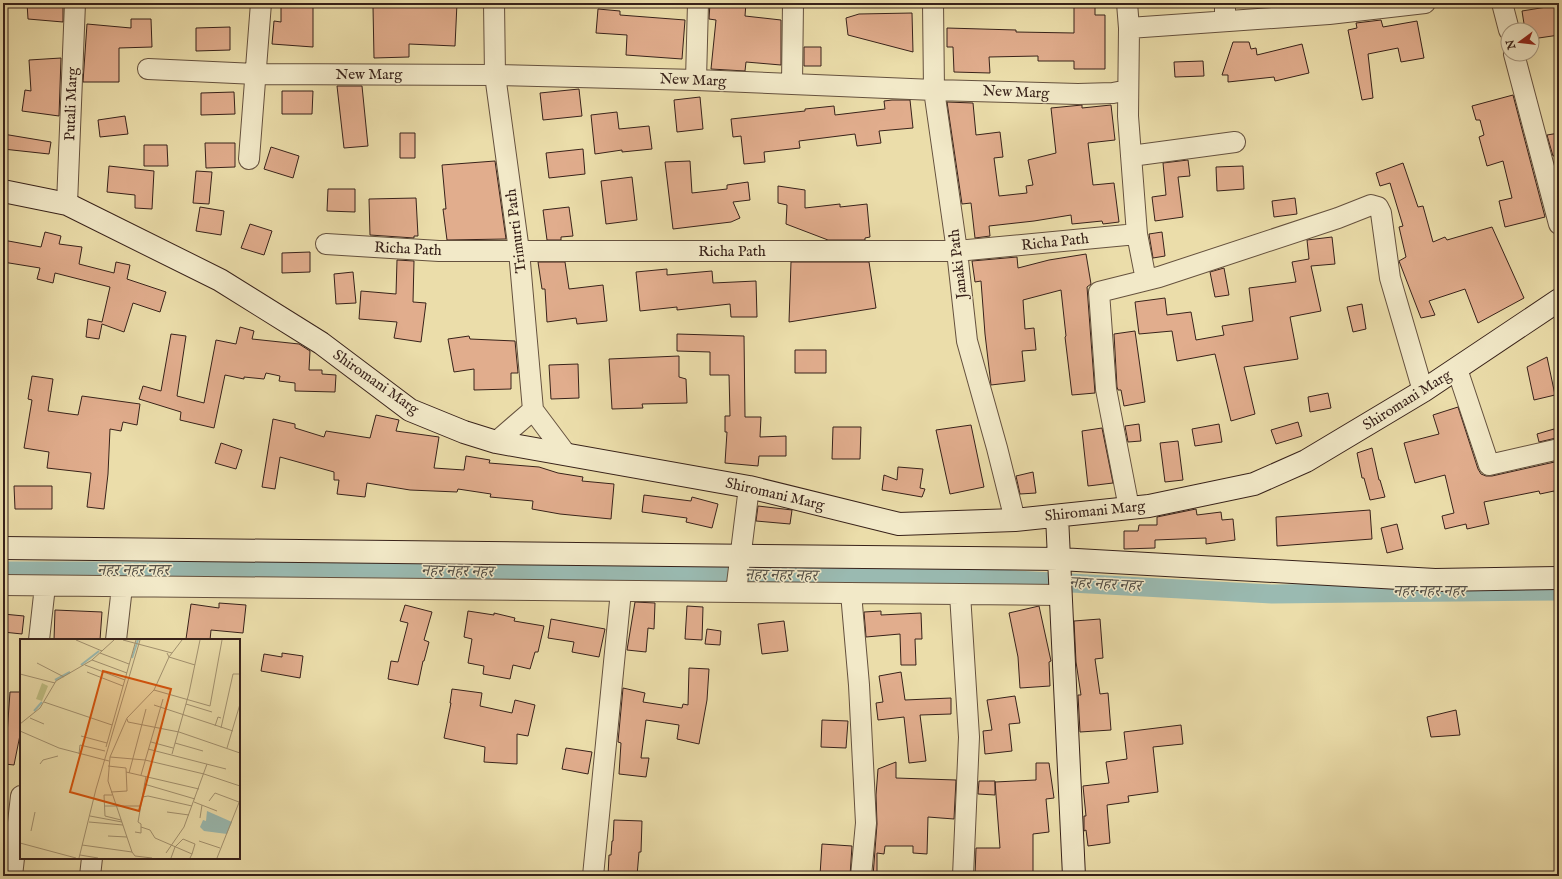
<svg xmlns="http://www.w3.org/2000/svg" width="1562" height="879" viewBox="0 0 1562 879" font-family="'IM FELL English','Noto Serif Devanagari',serif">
<rect width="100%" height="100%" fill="#ebddaa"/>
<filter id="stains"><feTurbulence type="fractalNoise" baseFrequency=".005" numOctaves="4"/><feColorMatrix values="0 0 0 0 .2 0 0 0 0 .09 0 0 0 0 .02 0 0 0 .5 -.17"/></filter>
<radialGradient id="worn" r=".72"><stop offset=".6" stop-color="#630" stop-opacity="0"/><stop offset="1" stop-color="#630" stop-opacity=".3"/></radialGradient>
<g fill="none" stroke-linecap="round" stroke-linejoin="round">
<path stroke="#9abab1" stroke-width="19" d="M3,571H384L963,577L1272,594L1559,591"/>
</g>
<path fill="#e1ad8d" stroke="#38221a" d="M27,3H63V22L28,19Z
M281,3H313V47L272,44L274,21L281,22Z
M422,3H457L455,46L409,44V57L374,58L373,7L422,6Z
M710,3H746L745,16L781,20V65L746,62L745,71L711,69L716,20L709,19Z
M1074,3H1095V15H1105V69H1074V61H1038V56L989,57L990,73L954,72L953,47H947V28L1016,30V32L1074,33Z
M1559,5V35L1532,39V30H1525L1522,11Z
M598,9L620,11V15L685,20L682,59L626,55L627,35L596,33Z
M912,13L913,52L848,35L846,18L859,14Z
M131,19H151L152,47L119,48V82H83L87,24L131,28Z
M1381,20L1383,27L1417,21L1424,58L1401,62L1398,48L1368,54L1373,98L1362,100L1348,30L1357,28L1356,23Z
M230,27V50L196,51V28Z
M1233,42H1249L1251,49L1256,48L1257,55L1302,44L1309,73L1275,81L1274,77L1228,82V75H1222Z
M804,47H821V66H804Z
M61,58L59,116L22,111L25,90L31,91L29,60Z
M1203,61L1204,76L1175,77L1174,62Z
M337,86H362L368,146L344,148Z
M579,89L582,116L543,120L540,93Z
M282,91H313L312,114H282Z
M234,92L235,114L201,115V93Z
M1513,95L1545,217L1505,227L1499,201L1512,198L1503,161L1487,166L1479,137L1484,135L1480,120H1476L1472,106Z
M700,97L703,129L677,132L674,100Z
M892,100H910L913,128L879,131L881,143L857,146L855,134L799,141L800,148L764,152L765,162L744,164L741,136L733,137L731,119L805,111V109L834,106L835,115L885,109L884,101Z
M947,102L973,103L976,135L1000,132L1003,157L994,158L999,196L1027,193L1026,186L1033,185L1028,160L1056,153L1051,108L1082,105V108L1111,105L1115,140L1088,143L1093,185L1114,183L1119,222L1103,224L1102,221L1072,224L1071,215L1034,221L989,226L990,236L975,238L971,203L962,204Z
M617,112L619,129L649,126L652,149L622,152V150L595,154L591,115Z
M125,116L128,134L100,137L98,120Z
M400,133H415V158H400Z
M1559,133V155L1553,156L1547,135Z
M3,134L51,142L49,154L3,149Z
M205,143H235V167L206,168Z
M144,145H167L168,166H144Z
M271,147L299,156L293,178L264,169Z
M583,149L585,174L549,178L546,153Z
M1188,160L1190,176L1178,177L1183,217L1155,221L1152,197L1166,195L1163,163Z
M495,161L506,239L447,240L443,209H446L442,165Z
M690,161L692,193L727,189V185L748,182L750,200L733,202L740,218L731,222L673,229L665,162Z
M1403,163L1418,207L1423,206L1433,242L1445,237L1447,240L1492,227L1524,298L1478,323L1465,289L1429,301L1435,315L1421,318L1399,261L1406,257L1399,227L1403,226L1390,183L1380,186L1376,173Z
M109,166L154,171L152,209L135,208V195L107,192Z
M1243,166L1244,189L1217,191L1216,167Z
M196,171L212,172L209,204L193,203Z
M632,177L637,220L606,224L601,181Z
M778,186L805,190V208L840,204V207L867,204L870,237L865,238V240H828L786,224L787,205L778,203Z
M328,189H355V212L327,211Z
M416,198L418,236H414V238L370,235L369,199Z
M1295,198L1297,214L1274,217L1272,201Z
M200,207L224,211L221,235L196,231Z
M569,207L573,236L561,237V240H547L543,210Z
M250,224L272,231L264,255L241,248Z
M45,232L61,236L59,244L82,247L79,264L114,273L116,262L130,265L127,279L166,292L160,312L133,303L124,332L102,324L99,339L86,337L88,319L102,322L110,287L55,273L53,283L37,279L40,268L3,262V240L41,247Z
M1162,232L1165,256L1153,258L1149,234Z
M1332,237L1335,264L1311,266L1321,311L1290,317L1298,359L1244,367L1255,414L1231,421L1215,354L1177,361L1172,331L1139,334L1135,302L1165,298L1167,315L1191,312L1196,340L1224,335L1222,326L1253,321L1249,288L1296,282L1292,262L1309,259L1307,240Z
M310,252V272L282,273V253Z
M1086,254L1091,284L1087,287L1095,393L1072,395L1065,337L1066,336L1061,290L1023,300L1025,329L1034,328L1036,350L1022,351L1025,381L991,385L985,334L981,281L975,282L972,261L1017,257L1018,268L1049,260Z
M397,260L414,261L413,302L426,303L421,342L394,338L397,322L359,319L361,291L396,294Z
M538,262H565L569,289L603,285L607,321L577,324L576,318L547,322L545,289H542Z
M791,262H869L876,308L789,322Z
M1224,268L1229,295L1215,297L1210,272Z
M667,269V275L712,271L713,283L756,281L757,317H731L730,304L677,310V307L640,311L636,272Z
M353,272L356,303L336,304L334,274Z
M1362,304L1366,329L1353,332L1347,307Z
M240,327L254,331L252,339L299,344L310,351L309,370H322V374L336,375L335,392L295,391V383L279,381L280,376L266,373L264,379L244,377V379L225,375L214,428L180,420L181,412L139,399L143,386L161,391L171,334L186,336L177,396L204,403L216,340L236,344Z
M1135,331L1145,402L1124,406L1121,390H1118L1117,387L1114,334Z
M677,334L744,336L745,417H761L760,437L786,436V456H759L758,466L725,463L727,432H725V416H730L729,375H710V352L677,351Z
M469,336L470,339L515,341L518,373H511V389L474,390V369L454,372L448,339Z
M795,350H826V373H795Z
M679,356V377L686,379L687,403L642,404L643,408L612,409L609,359Z
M1547,357L1555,395L1534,400L1527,367Z
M578,364L579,398L551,399L549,365Z
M32,376L53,379L48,411L78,415L82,396L140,404L137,425L123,422L121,431L110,429L108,474L104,509L87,507L91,473L47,468L49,452L24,448L32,400L28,399Z
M1328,393L1331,408L1310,412L1308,397Z
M1458,407L1478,469L1481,474L1486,476H1492L1559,461V494L1555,495L1554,491L1540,494L1539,491L1484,502L1489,524L1467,529L1466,524L1445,529L1442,516L1454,513L1445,475L1415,483L1404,443L1439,434L1433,415Z
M376,415L399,420L396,431L439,437L434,468L464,470L466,456L490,460L489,463L539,467L558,473L583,477L582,481L614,484L611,519L560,514L532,509L533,501L490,497L491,494L458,489L457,492L410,490L367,483L365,497L337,494L339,480H334V472L280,457L275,489L262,487L273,419L295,424V428L324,437L326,431L370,438Z
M1298,422L1302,436L1276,444L1271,430Z
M1139,424L1141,441L1128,442L1125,426Z
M1219,424L1222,442L1195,446L1192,429Z
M971,425L984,487L950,494L936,430Z
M833,427H861L860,459H832Z
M1102,428L1113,483L1088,486L1082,431Z
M1554,429L1556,438L1539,442L1537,434Z
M1178,441L1183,480L1165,482L1160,443Z
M221,443L242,450L236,469L215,463Z
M1372,448L1379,480H1380L1385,497L1370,500L1364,478H1362L1357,453Z
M898,467L923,469L920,488L925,489L922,497L882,490L884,475L897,480Z
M1033,472L1036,493L1020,494L1016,476Z
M14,486H52V509H15Z
M644,495L691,501L692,497L718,504L712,528L686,522L687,518L642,512Z
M758,506L792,510L790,524L756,521Z
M1196,509L1197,515L1221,512L1222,520L1233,519L1235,540L1206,544V538L1155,540V548L1124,549V531H1138L1139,525H1157V517Z
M1370,510L1372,539L1277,546L1276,517Z
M1397,524L1403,549L1387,553L1381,528Z
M635,602L655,603L654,629L648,628L646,652L627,650Z
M219,603L246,605L243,633L211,630L210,640L186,639L191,604L219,608Z
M405,605L432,612L424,640L429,642L424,661H423L418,685L388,679L391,661L398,662L408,623L400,621Z
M687,606L703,607L702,640L685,639Z
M1039,606L1051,661L1049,662L1050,686L1020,688L1018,657L1009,613Z
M55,610L102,612L100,640H54Z
M468,611L494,615V613L515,618L514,621L544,626L538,652H535L530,669L513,665L510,679L483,674L484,666L468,663L472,639L464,637Z
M881,611V615L921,613L922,639H915L916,665H901L900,634L866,637L864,612Z
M3,614L24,616L22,634L3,632Z
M551,619L605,629L599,657L572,652L574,642L548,638Z
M1100,619L1103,658L1095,659L1100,694L1108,693L1111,730L1080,732L1078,695H1081L1076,662L1074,621Z
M784,621L788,651L762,654L758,624Z
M707,629L721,631L720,645L705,644Z
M282,653L303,656L300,678L261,671L264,654L282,657Z
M689,668L709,669L707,700L699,744L677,739L679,725L646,720L641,758H649L646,777L619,774L621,743L618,742L623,688L645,693L643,702L682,708L683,704L688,705Z
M901,672L905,700L951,698V714L920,715L926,761L909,763L904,717L878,720L876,703L883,702L879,676Z
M452,689L482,693L480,706L512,713L515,700L535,705L528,736L517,734V764L484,762L485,747L444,738L451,703H450Z
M10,692H21V730L14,765L5,764L6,750H3V734L7,735Z
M1015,696L1020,723L1009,724L1012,751L985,754L983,731L992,730L987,700Z
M1456,710L1460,735L1431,737L1427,717Z
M822,720L848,721L846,748L821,747Z
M1181,725L1183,744L1153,747L1158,792L1128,796L1129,802L1107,805L1110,843L1088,846L1086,830L1084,831V816H1086L1083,786L1109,783L1106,762L1127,759L1124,732Z
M566,748L592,752L588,774L562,769Z
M896,762V778L956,780L954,819L928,817L927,854L913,853V846H885L884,854L877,853V876H873L877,824L876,795L878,769Z
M1036,763H1049L1054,798L1046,799L1049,832L1033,834V876H975L976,848H1000L995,782L1036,780Z
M979,781H995V795L978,794Z
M614,820L642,821L641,852H639L637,876H608L609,855H611L612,841H613Z
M822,844L852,846L850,876L820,875Z"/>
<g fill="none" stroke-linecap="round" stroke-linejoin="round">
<defs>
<path id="street" d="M494,3L495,75L519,251L533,410L496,442
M933,3L934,90L957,251L967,341L997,448L1015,520
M1127,3L1129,28L1128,116L1137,234L1146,280
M1502,3L1509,30
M1225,21V3
M1129,28L1329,14L1425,3
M1514,54L1559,224
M148,69L257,74L495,75L696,80L934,90L1078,94L1113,93L1128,90
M696,80L698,3
M792,83L793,3
M1131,156L1235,142
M249,159L261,3
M67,204L75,3
M326,244L439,251H957L1137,234
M1457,369L1489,465L1559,449
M533,410L566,454
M1129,508L1106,389L1099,292L1159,277L1338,218L1371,205L1378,207L1381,213L1390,278L1423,391
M3,585L1060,595
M736,592L749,487
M851,593L859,685L866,823L861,876
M960,594L969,737L963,876
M39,640L45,586
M116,640L122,587
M12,876L21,796
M90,876L92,858
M593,876L621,591"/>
<path id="secondary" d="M3,191L67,204L220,280L321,343L410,410L464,432L496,442L749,487L899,524L1015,520L1149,506L1254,484L1306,461L1423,391L1559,300
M1057,516L1074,876
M3,548L1059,559L1435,580L1559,578"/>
</defs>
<use href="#street" stroke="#65513e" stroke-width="22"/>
<use href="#secondary" stroke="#38221a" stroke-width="24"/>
<use href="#street" stroke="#f2e9c8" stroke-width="20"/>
<use href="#secondary" stroke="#f2e9c8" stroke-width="22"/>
</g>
<g text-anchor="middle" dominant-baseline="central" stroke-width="3" stroke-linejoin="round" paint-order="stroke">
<g font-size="15" fill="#38221a" stroke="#f2e9c8">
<text x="369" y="74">New Marg</text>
<text transform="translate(693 80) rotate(2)">New Marg</text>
<text transform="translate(1016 92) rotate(2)">New Marg</text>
<text transform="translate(71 104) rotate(-88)">Putali Marg</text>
<text transform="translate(516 231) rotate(-97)">Trimurti Path</text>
<text transform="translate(1055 242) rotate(-6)">Richa Path</text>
<text transform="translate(408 249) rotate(3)">Richa Path</text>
<text x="732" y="251">Richa Path</text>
<text transform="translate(958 264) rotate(-97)">Janaki Path</text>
<text transform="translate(376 382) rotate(35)">Shiromani Marg</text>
<text transform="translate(1407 400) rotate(-32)">Shiromani Marg</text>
<text transform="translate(775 494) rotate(13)">Shiromani Marg</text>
<text transform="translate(1095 511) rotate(-6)">Shiromani Marg</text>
</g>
<g font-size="16" font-style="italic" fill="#555047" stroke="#f2e9c8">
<text x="133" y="571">नहर नहर नहर</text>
<text transform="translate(457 572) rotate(1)">नहर नहर नहर</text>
<text transform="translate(781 576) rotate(1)">नहर नहर नहर</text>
<text transform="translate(1105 585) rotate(3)">नहर नहर नहर</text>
<text x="1429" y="592">नहर नहर नहर</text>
</g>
</g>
<g transform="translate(20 639)">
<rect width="220" height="220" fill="#ebddaa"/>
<path d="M22,44L28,47L22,62L16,60Z" fill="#c0bf83"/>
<path d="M187,172L212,183L207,195L184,192L180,188L183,181L186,182Z" fill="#9abab1"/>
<path fill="none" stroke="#9abab1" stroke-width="2" d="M112,19L118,1M61,26L79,12M35,41L50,33M14,72L22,63"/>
<path fill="none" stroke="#a39270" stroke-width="1" d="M56,1L82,12M103,1L152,14M80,14L109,25M147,14L149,18L175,26M72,21L107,34M17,24L44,38M65,26L105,41M67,33L103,47M0,35L35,44M134,51L190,67L202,1M24,63L92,86M166,65L192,73M134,66L213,92M10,79L24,85M107,80L108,83L159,93L220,114M0,85L20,69L36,42L72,21L94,1M195,87L198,78L201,79M201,89L213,35H220M0,92L39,109L89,122M61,97L87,104M131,103L153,109M155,104L183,112M86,108L116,1M207,109L220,65M128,110L206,130M59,115L60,106L85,112M152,115L169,54L180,1M90,118L125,121L184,135L220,147M20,125L23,121L38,117M88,127L106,129L107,152L91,153M106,133L179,150M109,134L126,70M121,136L143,60M124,145L175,160M92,156H84L85,177L101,181M122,158L128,157L172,167M189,162L195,154L219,163M174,163L197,172M84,167H120M147,173L169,176M70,177L102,183M180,179L182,166M69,183L103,186M121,188V185L118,183L126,137M11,192L15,173M115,193L121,194V188L130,191L135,199L172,215L170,219M88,197L107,198M179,202L200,209M0,204L56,219M62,206L112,213L115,217L132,219M112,213L88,142L90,118L107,79L134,51L149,18L162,1M146,214L164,188L187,125M60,216L78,219M59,219L76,150L120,1M151,219L155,208L163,200L175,205L172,215M197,219L220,161"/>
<path fill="#d6540d" fill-opacity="0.15" stroke="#d6540d" stroke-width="2" d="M83,32L151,50L119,172L50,153Z"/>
<rect width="220" height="220" fill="none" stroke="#38221a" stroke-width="2"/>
</g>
<rect width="1562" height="879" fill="none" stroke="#ebddaa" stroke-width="16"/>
<rect x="4" y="4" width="1554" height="871" fill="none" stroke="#38221a" stroke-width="2"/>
<rect x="8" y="8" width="1546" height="863" fill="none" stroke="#38221a"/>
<g transform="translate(1520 42) rotate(255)"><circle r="19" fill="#f2e9c8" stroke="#a89982"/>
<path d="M0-3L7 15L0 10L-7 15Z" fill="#8f2418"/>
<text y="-6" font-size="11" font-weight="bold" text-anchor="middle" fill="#38221a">N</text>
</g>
<rect width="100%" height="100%" filter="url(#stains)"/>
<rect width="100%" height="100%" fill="url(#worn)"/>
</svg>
